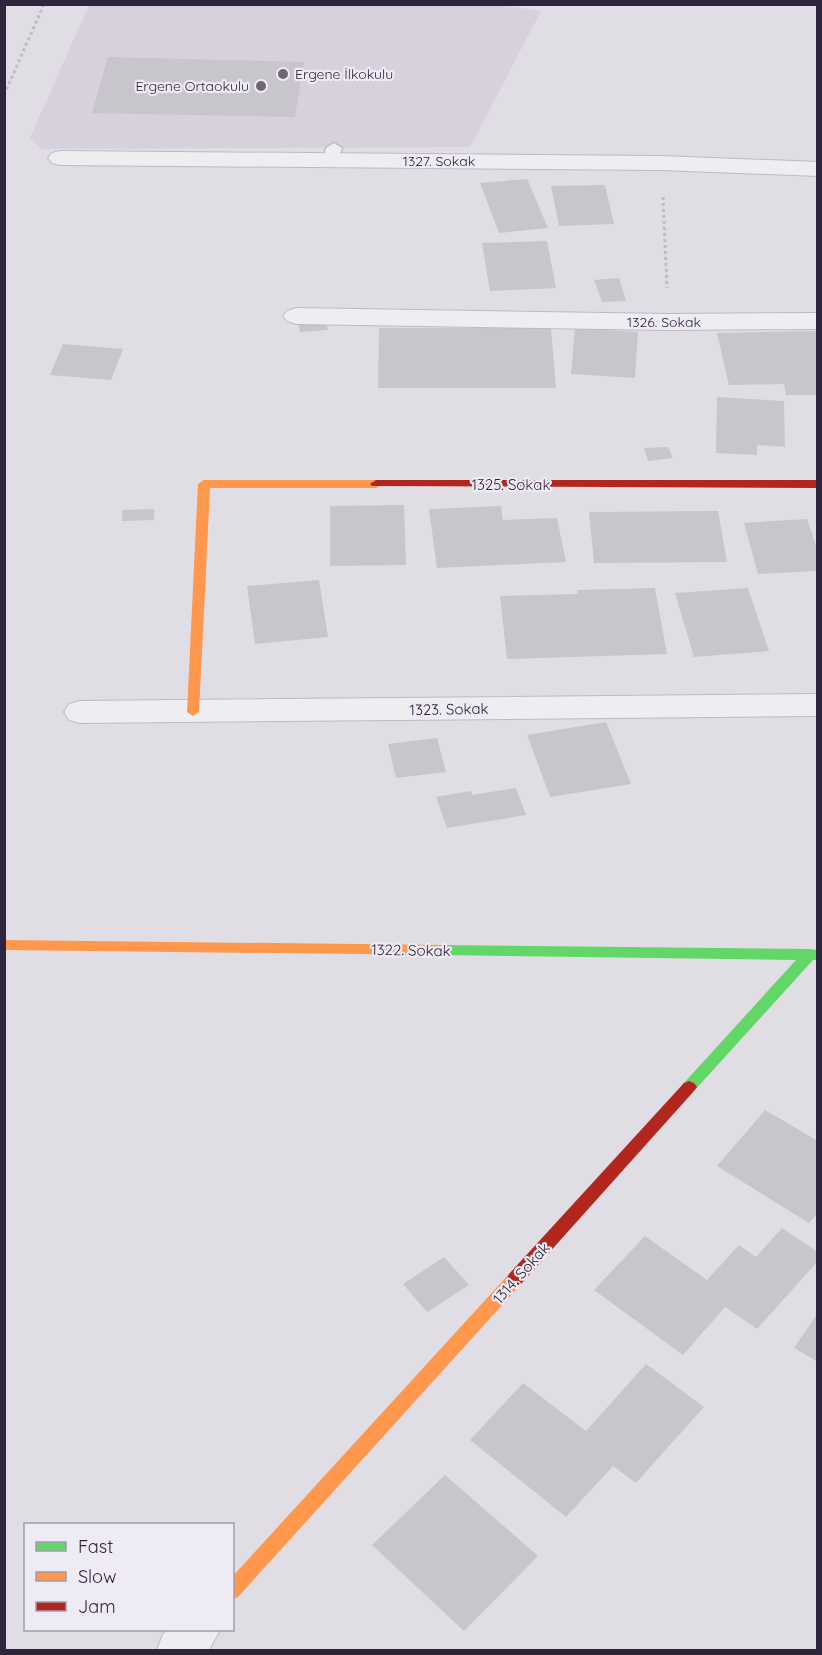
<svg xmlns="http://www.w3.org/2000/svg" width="822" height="1655" viewBox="0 0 822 1655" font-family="Quicksand,sans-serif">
<rect width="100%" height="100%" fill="#e0dee4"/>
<path fill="#d6d1dd" d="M492,4L541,11L470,147L42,149L30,138L89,5Z"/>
<path fill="#c8c5cc" d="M108,57L304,62L295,117L92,113Z
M527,179L548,228L499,233L480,183Z
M605,185L614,224L559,226L551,186Z
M547,241L556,288L490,291L482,243Z
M619,278L626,301L602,302L594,280Z
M326,320L328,330L300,332L298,322Z
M379,328H551L556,388H378Z
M575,328L638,332L635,378L571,374Z
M818,331V395H786L784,384L729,385L717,333Z
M63,344L123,349L111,380L50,375Z
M717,397L784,401L785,447L757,445V455L716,453Z
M668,447L673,458L648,461L644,448Z
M404,505L406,565L330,566V506Z
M501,506L503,520L557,518L566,562L437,568L429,509Z
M154,509V520L122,521V510Z
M718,511L727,562L594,563L589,512Z
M807,519L818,551V571L758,574L744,523Z
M319,580L328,637L255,644L247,586Z
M655,588L667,654L507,659L500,596L578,594L577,590Z
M748,588L769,651L694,657L675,593Z
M606,722L631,784L550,797L527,735Z
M437,738L446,772L396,778L388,744Z
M516,788L526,815L447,828L436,797L471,791L472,795Z
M765,1110L818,1141V1213L809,1223L717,1166Z
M782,1228L818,1252V1261L757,1329L725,1307L683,1355L594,1290L645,1236L707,1280L739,1245L756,1257Z
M444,1257L469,1285L427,1312L403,1284Z
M818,1313V1362L794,1348Z
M646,1364L704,1407L636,1483L613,1466L566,1517L470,1440L523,1383L586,1431Z
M445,1475L538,1556L464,1631L372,1545Z"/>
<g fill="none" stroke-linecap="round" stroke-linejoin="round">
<defs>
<path id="lane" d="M334,143L342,148L337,163H325L323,160L326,148Z"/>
<path id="street" d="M60,151L661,156L818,162V176L661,170L60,165L52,163L48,158L52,153Z
M296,308L668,314L818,313V329L668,330L296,324L287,321L283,316L287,311Z
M818,694V716L80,723L69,720L64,712L69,704L80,701Z
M168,1630H220L209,1650H157L163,1634Z"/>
</defs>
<use href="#lane" stroke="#bdbbc1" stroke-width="3"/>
<use href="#street" stroke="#bdbbc1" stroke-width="2"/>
<path stroke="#bfbcc2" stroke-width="3" stroke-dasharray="3 3" stroke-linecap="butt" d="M4,95L44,4
M663,197L667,288"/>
<use href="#lane" fill="#eeedf1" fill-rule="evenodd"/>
<use href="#street" fill="#eeedf1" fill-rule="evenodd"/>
<path fill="#63d668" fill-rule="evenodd" d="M440,945L810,949L818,950V960H813L694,1091L689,1093L684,1091L681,1087L684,1083L796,960L440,955L435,954L433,950L435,946Z"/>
<path fill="#ff974d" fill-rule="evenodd" d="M204,480H376L382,484L376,488H210L199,712L193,716L187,712L198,484Z
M4,940L440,945L445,946L447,950L445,954L440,955L4,950Z
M515,1272L521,1274L523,1279L521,1284L238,1597L232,1599V1577L509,1274Z"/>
<path fill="#b3261e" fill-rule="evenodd" d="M376,480H818V488L372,486L370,484Z
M689,1081L694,1083L697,1087L694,1091L521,1284L515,1286L509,1284L507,1279L509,1274L684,1083Z"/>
</g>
<g fill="#6c6677" stroke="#eeebf4" stroke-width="2">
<circle cx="283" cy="74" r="6"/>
<circle cx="261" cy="86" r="6"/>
</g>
<g text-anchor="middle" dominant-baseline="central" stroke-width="4.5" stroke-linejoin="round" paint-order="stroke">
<g font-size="14" fill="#2e253d" stroke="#eeebf4" text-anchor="start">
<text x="295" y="74">Ergene İlkokulu</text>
<text x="249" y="86" text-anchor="end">Ergene Ortaokulu</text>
</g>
<g font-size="14" fill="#2e253d" stroke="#eeebf4">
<text x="439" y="161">1327. Sokak</text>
<text x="664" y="322">1326. Sokak</text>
</g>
<g font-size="15" fill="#2e253d" stroke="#eeebf4">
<text x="511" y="484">1325. Sokak</text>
<text transform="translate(449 709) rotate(-1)">1323. Sokak</text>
<text transform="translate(411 950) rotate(1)">1322. Sokak</text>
<text transform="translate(521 1273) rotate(-48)">1314. Sokak</text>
</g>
</g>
<rect width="822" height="1655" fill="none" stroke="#2e253d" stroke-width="12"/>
<rect x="24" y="1523" width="210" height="108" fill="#eeebf4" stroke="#a19cab" stroke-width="1.5"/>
<rect x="36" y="1542" width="30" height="9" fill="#63d668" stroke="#a19cab" stroke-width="1.5"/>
<text x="78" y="1553" font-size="18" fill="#2e253d">Fast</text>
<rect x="36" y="1572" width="30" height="9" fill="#ff974d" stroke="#a19cab" stroke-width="1.5"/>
<text x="78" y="1583" font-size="18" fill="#2e253d">Slow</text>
<rect x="36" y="1602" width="30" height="9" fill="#b3261e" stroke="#a19cab" stroke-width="1.5"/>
<text x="78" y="1613" font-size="18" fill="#2e253d">Jam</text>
</svg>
